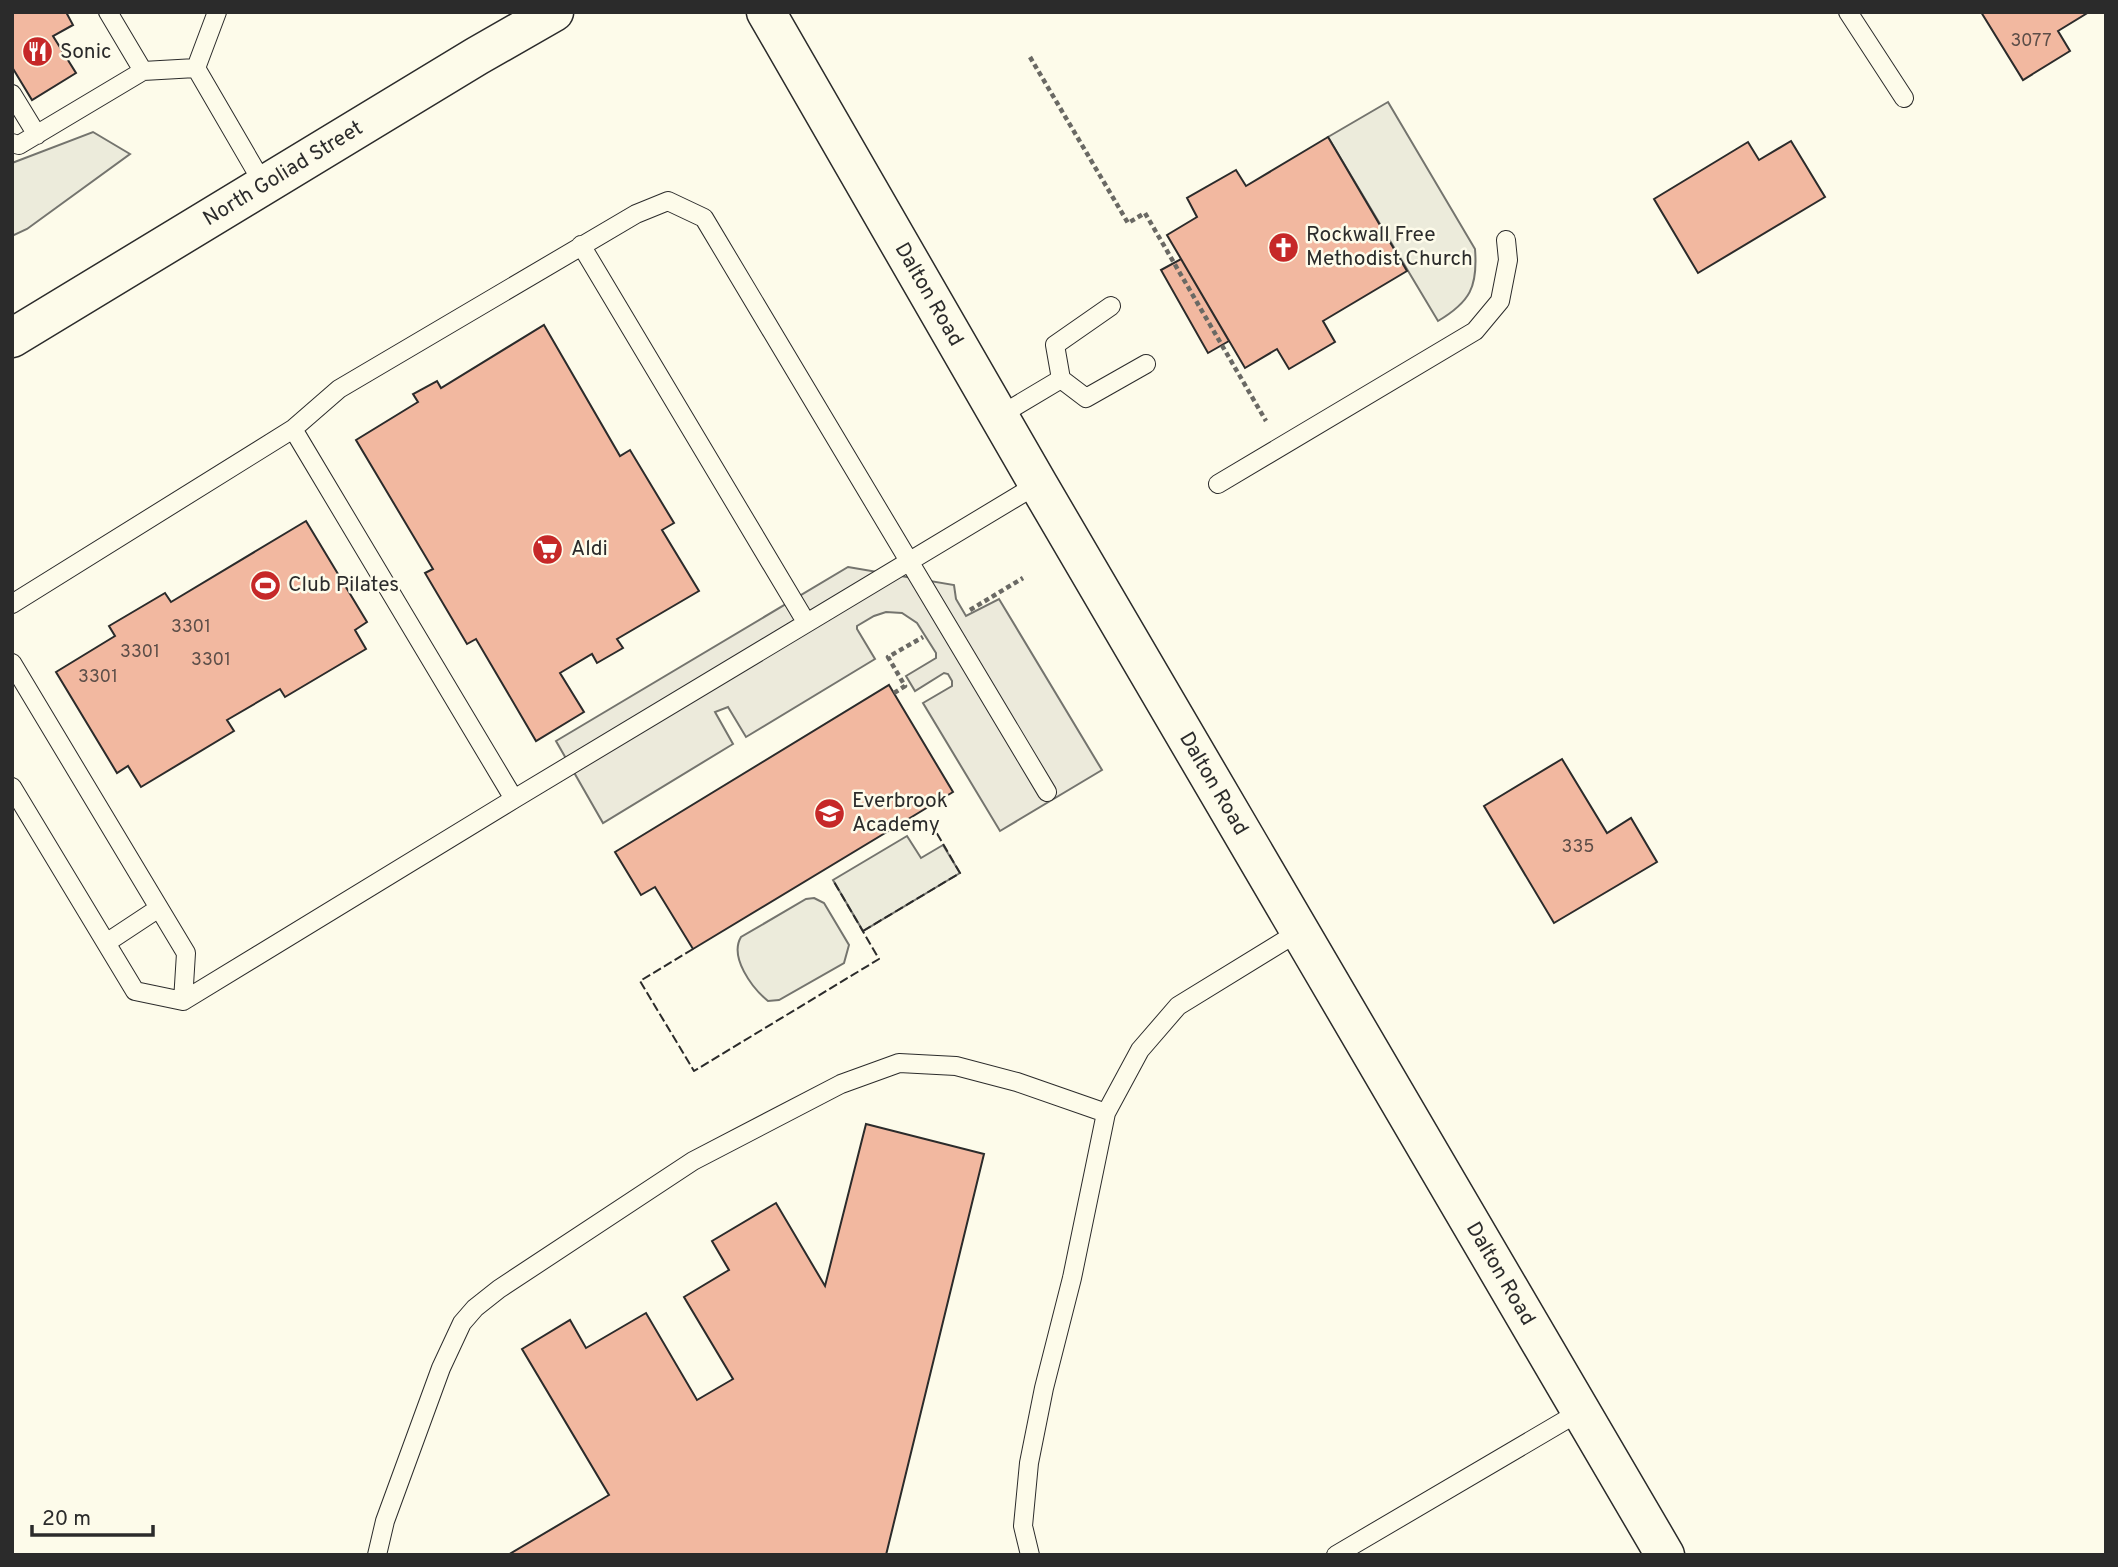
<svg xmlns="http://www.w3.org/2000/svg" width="2118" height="1567" viewBox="0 0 2118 1567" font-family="Overpass,sans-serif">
<rect width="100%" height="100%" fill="#fdfbea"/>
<path fill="#ecebdb" stroke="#74746e" stroke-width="2" d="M1388,102L1475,249C1478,287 1470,302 1438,321L1328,137Z
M93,132L130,154L27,229L12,236V163Z
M907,836L921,858L943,845L960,873L863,931L833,880Z
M814,898L824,903L849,945L844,963L779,1000L768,1001C752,988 729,957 741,937L806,899Z"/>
<path fill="#eceadb" stroke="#74746e" stroke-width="2" d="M848,567L954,585L956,599L966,616L999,599L1102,770L1000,831L923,703L952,686V681L948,674L944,673L915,691L906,676L936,658V653L917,623L902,613L886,612L874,616L857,626V629L875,659L746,737L728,707L715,712L733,744L603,823L556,741Z"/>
<path fill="#f2b8a0" stroke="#2b2b2b" stroke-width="2" d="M12,12H66L73,25L53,36L76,73L32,100L12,67Z
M1981,12H2089L2058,31L2070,51L2023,80Z
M1328,137L1407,271L1323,321L1335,342L1289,369L1277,349L1245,368L1167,235L1197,217L1187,198L1236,170L1246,186Z
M1791,141L1825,197L1698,273L1654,199L1748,142L1759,160Z
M1181,259L1229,341L1208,353L1161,270Z
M544,325L620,456L630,450L674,523L662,530L699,591L617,639L623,648L597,663L592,654L560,673L584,712L536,741L476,639L467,644L425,573L433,569L356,440L418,402L413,394L437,381L441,388Z
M306,521L367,622L355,630L366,649L285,697L280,689L227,720L234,731L141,787L128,766L117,773L56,672L115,636L109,626L165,593L171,602Z
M889,685L953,792L693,949L655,887L641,895L615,852Z
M1562,759L1607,833L1631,818L1657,862L1554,923L1484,806Z
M866,1124L984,1154L886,1555H508L609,1495L522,1349L570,1320L586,1348L646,1313L697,1400L733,1379L684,1297L729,1270L712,1241L776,1203L825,1286Z"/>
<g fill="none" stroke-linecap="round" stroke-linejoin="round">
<defs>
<path id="service" d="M108,12L143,71
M217,12L196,68L264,185
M1848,12L1904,98
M12,94L37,135
M12,143L19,145L143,71L196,68
M581,245L806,622
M1111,306L1055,345L1061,379L1086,398L1146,364
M999,416L1061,379
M293,429L339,389L636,214L668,201L704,218L1047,792
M1218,484L1475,331L1500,301L1508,260L1506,240
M12,604L293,429L514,799
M12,663L186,953L183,1001
M12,787L135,991L183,1001L514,799L1038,484
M106,943L159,908
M377,1555L385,1521L441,1368L462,1323L475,1308L499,1289L693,1161L841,1084L899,1063L956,1066L1017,1082L1106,1113
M1030,1555L1023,1526L1029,1463L1044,1388L1072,1278L1106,1113L1140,1050L1178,1006L1300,931
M1336,1555L1581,1411"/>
<g id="tertiary">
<path id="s1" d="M766,12L1038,484L1665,1555"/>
</g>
<g id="primary">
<path id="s2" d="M12,338L477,56L554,12"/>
</g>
</defs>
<use href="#service" stroke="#2b2b2b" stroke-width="20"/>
<use href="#tertiary" stroke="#2b2b2b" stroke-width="41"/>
<use href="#primary" stroke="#2b2b2b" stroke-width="41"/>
<path stroke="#6a6964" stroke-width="4.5" stroke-dasharray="5 3.5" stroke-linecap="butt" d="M1030,57L1128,223L1145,213L1266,421
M970,610L1023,578
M894,693L905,686L888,657L923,637"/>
<use href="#service" stroke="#fdfbea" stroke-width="18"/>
<use href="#tertiary" stroke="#fdfbea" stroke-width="38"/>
<use href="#primary" stroke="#fdfbea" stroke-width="38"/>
<path stroke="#2b2b2b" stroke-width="2" stroke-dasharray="9 3.5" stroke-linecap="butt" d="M863,931L960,873L932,825
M693,949L640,981L694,1071L879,959L833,880"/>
</g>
<defs>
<symbol id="restaurant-disc" viewBox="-11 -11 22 22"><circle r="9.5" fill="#c62828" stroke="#fdfbea"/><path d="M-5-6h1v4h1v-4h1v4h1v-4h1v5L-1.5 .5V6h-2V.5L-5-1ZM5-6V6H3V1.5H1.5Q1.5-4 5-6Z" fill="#fff"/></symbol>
<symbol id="church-disc" viewBox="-11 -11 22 22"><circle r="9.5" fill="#c62828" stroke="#fdfbea"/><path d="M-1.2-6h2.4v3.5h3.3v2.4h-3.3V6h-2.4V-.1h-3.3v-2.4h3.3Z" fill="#fff"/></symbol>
<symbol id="supermarket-disc" viewBox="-11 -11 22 22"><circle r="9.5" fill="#c62828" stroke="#fdfbea"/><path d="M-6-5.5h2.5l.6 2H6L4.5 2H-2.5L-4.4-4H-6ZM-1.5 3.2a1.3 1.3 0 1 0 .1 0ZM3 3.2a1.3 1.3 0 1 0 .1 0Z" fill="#fff"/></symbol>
<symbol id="stadium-disc" viewBox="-11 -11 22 22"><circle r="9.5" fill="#c62828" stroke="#fdfbea"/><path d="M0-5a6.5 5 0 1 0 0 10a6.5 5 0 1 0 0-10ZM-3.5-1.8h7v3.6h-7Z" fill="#fff"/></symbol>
<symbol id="school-disc" viewBox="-11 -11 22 22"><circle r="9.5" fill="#c62828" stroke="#fdfbea"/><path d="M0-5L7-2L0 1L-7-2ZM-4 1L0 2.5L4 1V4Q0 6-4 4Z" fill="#fff"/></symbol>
</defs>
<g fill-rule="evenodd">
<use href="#restaurant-disc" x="20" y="34" width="35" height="35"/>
<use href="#church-disc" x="1266" y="230" width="35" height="35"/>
<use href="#supermarket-disc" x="530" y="532" width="35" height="35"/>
<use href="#stadium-disc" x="248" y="568" width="35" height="35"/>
<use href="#school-disc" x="812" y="796" width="35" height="35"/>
</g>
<g text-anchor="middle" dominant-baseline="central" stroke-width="5" stroke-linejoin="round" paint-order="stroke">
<g font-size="18" fill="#5d4e48">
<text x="2031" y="41">3077</text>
<text x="191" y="627">3301</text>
<text x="140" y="652">3301</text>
<text x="211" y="660">3301</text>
<text x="98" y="677">3301</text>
<text x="1578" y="847">335</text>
</g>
<g font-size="21" fill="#2b2b2b" stroke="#fdfbea" text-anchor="start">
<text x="60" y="52">Sonic</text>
<text x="1306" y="235">Rockwall Free<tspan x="1306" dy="24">Methodist Church</tspan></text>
<text x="571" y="549">Aldi</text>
<text x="288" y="585">Club Pilates</text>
<text x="852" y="801">Everbrook<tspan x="852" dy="24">Academy</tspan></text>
</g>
<g font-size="21" fill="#2b2b2b" stroke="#fdfbea">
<text stroke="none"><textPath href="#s2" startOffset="317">North Goliad Street</textPath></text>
<text stroke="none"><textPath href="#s1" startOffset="326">Dalton Road</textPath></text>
<text stroke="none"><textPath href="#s1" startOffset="892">Dalton Road</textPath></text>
<text stroke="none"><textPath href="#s1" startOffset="1460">Dalton Road</textPath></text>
</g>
</g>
<rect width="2118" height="1567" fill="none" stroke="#2b2b2b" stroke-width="28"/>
<path d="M32 1525v10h121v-10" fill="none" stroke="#2b2b2b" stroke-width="3.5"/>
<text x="42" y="1525" font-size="21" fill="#2b2b2b" stroke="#fdfbea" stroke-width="5" paint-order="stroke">20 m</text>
</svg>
